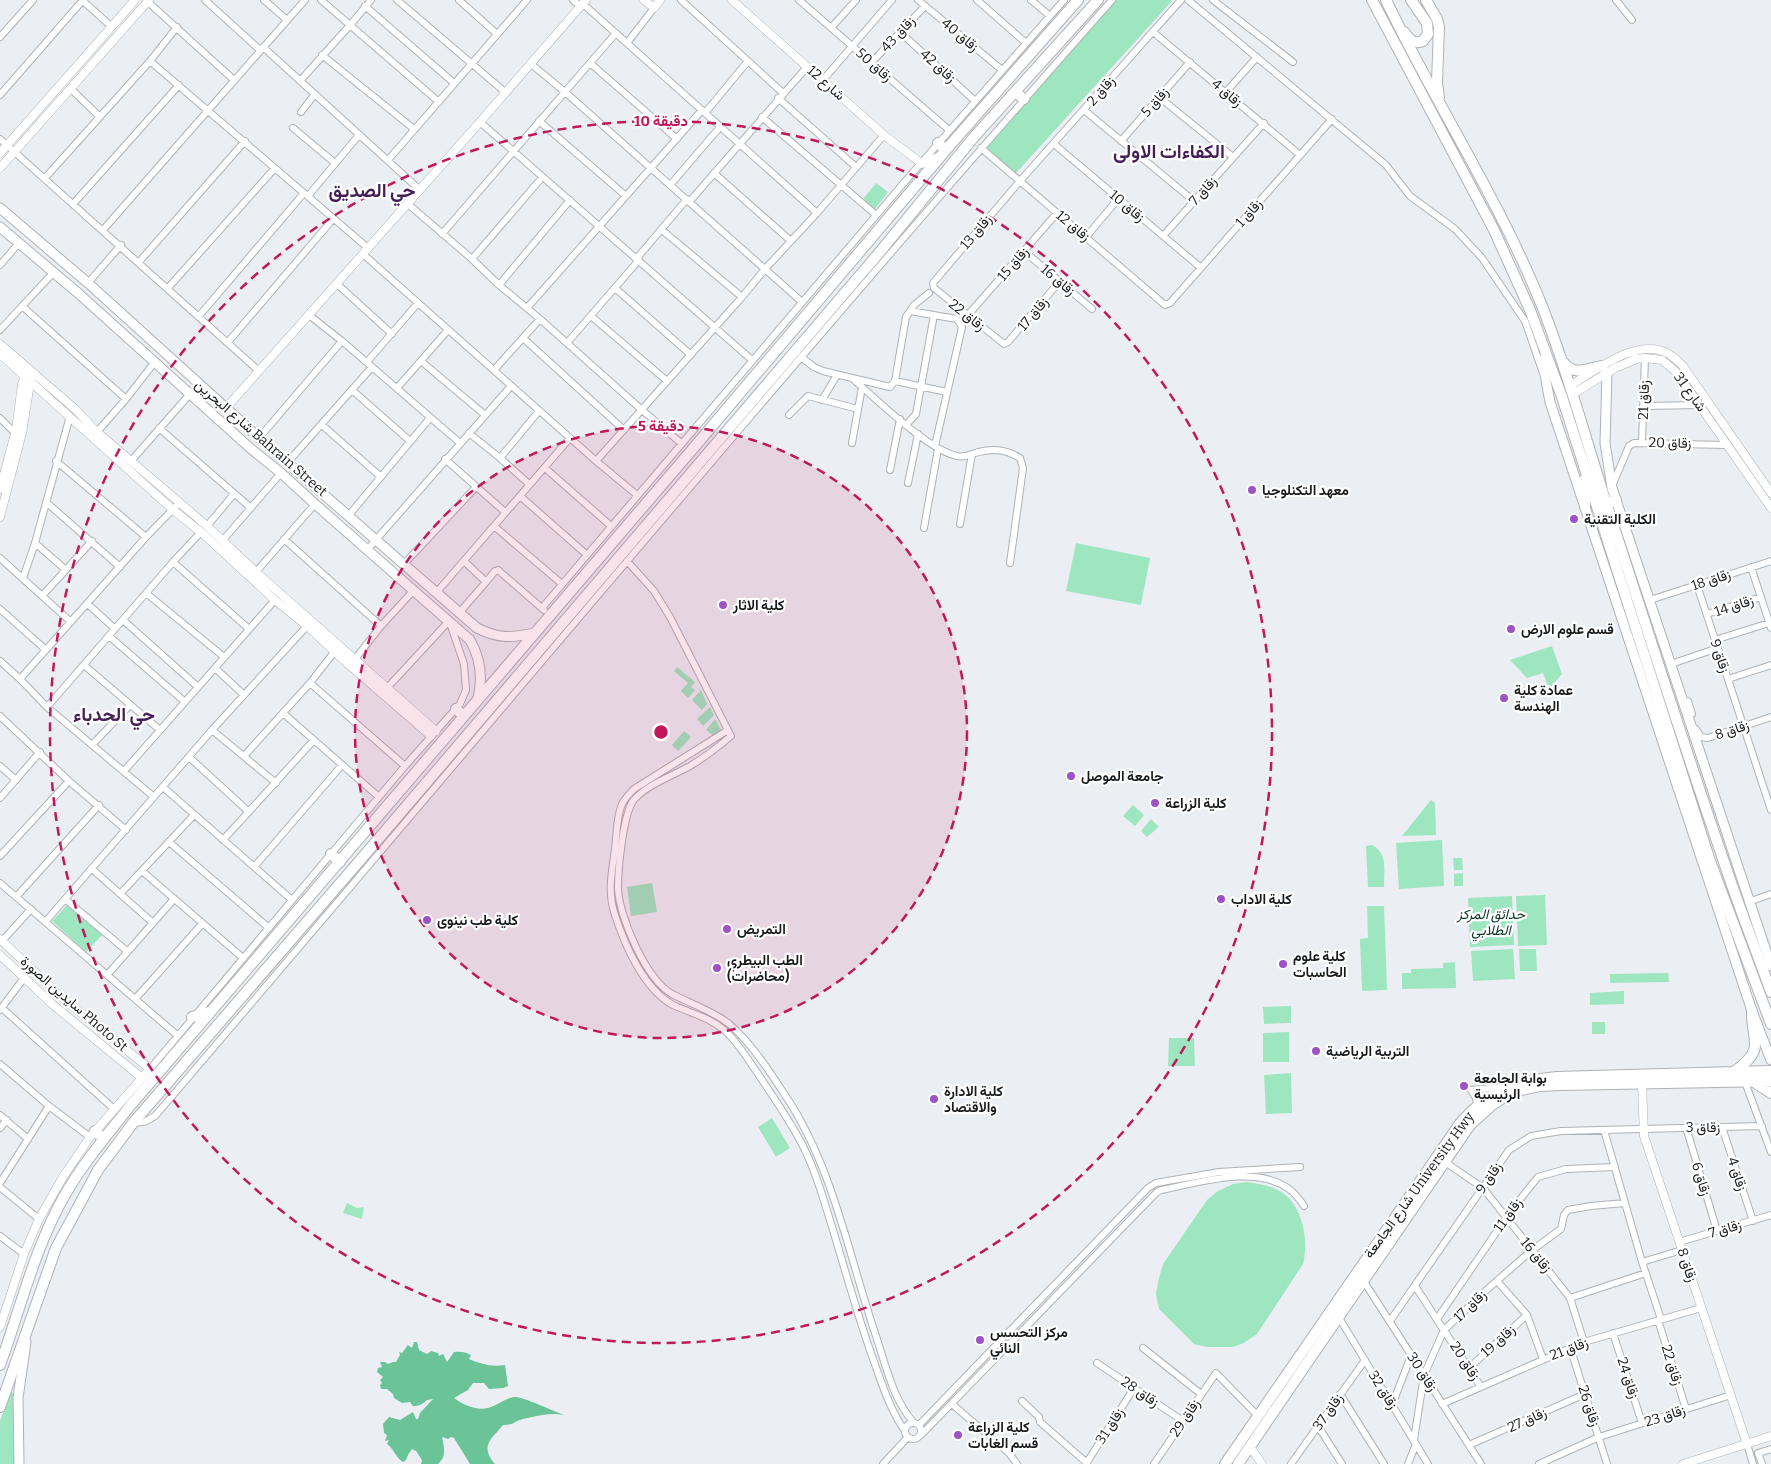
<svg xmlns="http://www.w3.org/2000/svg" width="1771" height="1464" viewBox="0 0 1771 1464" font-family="Bitter,Vazirmatn,serif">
<rect width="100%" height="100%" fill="#ebeff3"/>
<path fill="#9ee6bf" d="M1115,0H1171L1172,1L1016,173L985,149Z
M876,183L888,192L875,209L863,199Z
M1076,543L1150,558L1141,605L1066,591Z
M1552,646L1562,674L1549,689L1543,673L1527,678L1510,660Z
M677,667L695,682L691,687L695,690L688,698L681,691L688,683L674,671Z
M701,690L707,704L702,710L692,700Z
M710,707L714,715L703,726L697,719Z
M715,719L721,730L715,737L706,730Z
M684,731L691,737L678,751L672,745Z
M1431,800L1435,803L1436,835L1402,836Z
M1133,805L1144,815L1135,826L1123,816Z
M1151,819L1159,827L1147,837L1141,831Z
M1442,840L1444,886L1399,889L1396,843Z
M1372,845C1388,853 1384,871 1384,887H1368L1366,846Z
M1453,858H1462L1463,870H1454Z
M1463,873V886H1454V874Z
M652,883L657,912L631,916L627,887Z
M1545,895L1547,945L1518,946L1516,896Z
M1512,896L1514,945L1470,947L1468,898Z
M68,904L102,935L86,952L52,921Z
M1367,906H1384L1387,990L1362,991L1360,939L1368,938Z
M1513,949L1515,979L1473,981L1471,951Z
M1519,949H1536L1537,971H1520Z
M1455,962L1456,988L1402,989V973H1411V969L1443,968V963Z
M1668,973L1669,982L1610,983V974Z
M1624,991V1004L1590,1005V993Z
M1291,1006V1023L1264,1024L1263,1007Z
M1592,1022H1605V1034H1592Z
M1289,1032V1062H1263V1033Z
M1169,1038H1194L1195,1066H1168Z
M1291,1073L1292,1113L1266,1114L1264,1075Z
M772,1118L790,1148L776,1157L758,1127Z
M1247,1182C1258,1184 1268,1185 1278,1190C1303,1203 1309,1240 1303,1264L1257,1334L1244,1343L1233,1347H1207L1194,1344L1159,1309L1156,1294L1159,1278L1163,1264L1207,1200L1218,1191L1233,1184Z
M347,1203L357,1208L364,1207L362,1219L343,1213Z
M11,1392L15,1394L13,1418L15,1464H0V1421Z"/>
<path fill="#6ac497" d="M414,1342H417L419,1350L427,1354L431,1351L438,1353L439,1356L443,1354L447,1362L454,1352C461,1351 466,1352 471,1355L469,1359C481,1364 491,1367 505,1365L508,1386L503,1388L489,1389L484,1383H473L468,1390L454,1398C463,1405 479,1412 491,1407C499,1404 507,1397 516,1397C523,1397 556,1412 564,1415C551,1412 536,1416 523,1419C514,1421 515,1425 503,1425C492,1439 479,1445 495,1464H470L454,1438L451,1437L448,1439L442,1437C444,1448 447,1456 438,1464H421L422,1460L416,1451L412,1449L408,1455L406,1460L403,1462C396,1458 394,1449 387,1444L389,1440L385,1441L387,1435L384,1433L383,1424L389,1417L400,1420L413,1412L416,1419H418L420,1413L433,1399L427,1400C423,1404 419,1406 413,1406L410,1402L402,1403L394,1398L393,1394L387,1389H381L380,1385L382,1383L380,1380L383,1377L377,1372L378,1368L382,1367L380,1362H385L388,1364L393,1362H396L400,1355L399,1352L402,1353L408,1345L412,1348Z"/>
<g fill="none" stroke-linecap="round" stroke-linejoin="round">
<defs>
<path id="minor" d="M82,0L112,27
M205,0L260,50
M264,0L287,20
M321,0L439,102
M397,0L505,92
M459,0L497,34
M573,0L580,6
M681,0L783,93
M799,0L949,130
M918,0L1002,70
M977,0L1026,43
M1031,0L1050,16
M1188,0L1386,165L1410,196L1455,229L1482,258L1525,321L1544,376
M1213,0L1293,62
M1616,0L1632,20
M148,2L234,80
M582,3L817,213
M365,6L454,83
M831,28L856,0
M900,32L975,101
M1153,32L1300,155
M0,37L33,0
M627,43L654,8
M263,47L420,190
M322,55L414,129
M150,61L368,248
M590,63L677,139
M871,63L925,6
M531,64L565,92L802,302
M823,80L892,0
M300,81L351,24L371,0
M71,89L100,117
M1226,92L1257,57
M0,95L83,0
M1159,97L1233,157
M778,98L856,167
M1084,110L1194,201
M301,112L315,94
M705,113L748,61
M762,117L876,215
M539,121L626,196
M480,122L752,360
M293,128L335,163
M0,139L259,371
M1121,141L1190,62
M1054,144L1200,267
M981,148L1165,305L1170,303L1332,119
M388,160L527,0
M714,173L791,241
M45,178L150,61L177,27
M671,184L720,127
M308,196L359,135
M690,201L807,67
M74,203L179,85
M408,204L472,259L499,285L540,319L642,410L681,443
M103,230L305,0
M662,230L742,297
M442,234L616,33
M1163,236L1264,123
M1086,237L1118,199
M1024,251L1092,309
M363,254L596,461L637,495
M637,258L687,199
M472,259L539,181
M139,262L245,141
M0,265L19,243
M1060,281L1008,342L1004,344L934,288L933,283L1020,181L1181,0
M88,283L121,245
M337,284L392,334
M499,285L570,200
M168,288L275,168
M615,288L691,355
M22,306L126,399
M527,308L702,110
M910,311L957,319L962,327L935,446
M309,315L342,341L460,443
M968,315L1057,213
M199,316L304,193
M591,316L667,381
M0,330L53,273
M523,338L624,430
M228,342L333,219
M567,343L639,260
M801,357L814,367L823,371L890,387L895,381L906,317L914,305L929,293
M421,361L485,415
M367,362L418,303
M494,370L540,319
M852,378C876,399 928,450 957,456C963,458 969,455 975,453C992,448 1005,449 1020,458L1023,468L1010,563
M895,381L947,392
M397,388L448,330
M352,390L410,441
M822,400L837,375
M1643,406L1700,405
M789,415L808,396L858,409
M0,418L15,433
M322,425L381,477
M906,425L916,414L934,315
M159,428L251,508
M97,432L126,399L154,363
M469,433L500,458L529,484
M259,438L342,341
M1642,442L1645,358
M852,443L862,387
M500,458L539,411
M445,459L505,512
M56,461L146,537
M131,461L190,394
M596,461L742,297L765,269L817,213L884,135
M288,462L372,367
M545,468L611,526
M890,470L900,419
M908,483L918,434
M1612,486L1629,446L1634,443L1726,445
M520,496L587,555
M46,502L120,567
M349,515L430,418
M960,524L972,454
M207,526L234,494
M494,526L562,584
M924,528L938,449
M284,539L381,626
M223,540L281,473
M35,543L66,570
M367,550L511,386
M0,558L71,622
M464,561L486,582L495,571L498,570L544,610
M627,561L654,591L670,617L731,736C718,747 705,757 690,766C674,775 644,786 633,801C623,816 618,869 618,888C619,917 646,979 672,994C691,1004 711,1010 728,1023C750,1041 770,1072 785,1095C834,1168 849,1258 877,1339C886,1367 894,1401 914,1423
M173,562L249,629
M404,564L476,487
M1751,567L1771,628
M256,572L315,504
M23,578L35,543L70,416
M1697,585L1771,810
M146,593L224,657
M436,593L570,438
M42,596L92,541
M1650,600L1771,561
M88,604L115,629
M542,608L902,185L1064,0
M0,609L46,650
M459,613L486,582
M1707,614L1761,597
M123,620L198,687
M109,636L185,702
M1715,640L1769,623
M355,659L381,626L414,590
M0,661L20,679L47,707L154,797
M1671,664L1718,648
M84,665L160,730
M215,668L244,695
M20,679L146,537L179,503
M1728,679L1771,665
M310,683L405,766
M388,687L449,621
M1688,701L1692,714
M47,707L173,562L201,532
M283,713L379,797
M0,716L69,781L126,830
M1696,729L1701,737L1708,738L1771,717
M212,730L276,783
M728,730L634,789C629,794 625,798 622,804C616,818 617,834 615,849C612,872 607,892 615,915C625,946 644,989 673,1005C690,1013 709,1017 724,1030C736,1040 745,1055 754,1068C769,1090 784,1112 797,1135C814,1164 823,1198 833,1230C846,1273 858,1317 873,1359C882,1384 890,1410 905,1431
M92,745L130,705
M244,756L310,683L335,651
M189,757L249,812
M0,766L16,780
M124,771L275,600
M163,787L292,900
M0,798L40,752
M223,840L314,740
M169,842L269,928
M0,856L69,781
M254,867L342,765
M92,869L152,922
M142,871L243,958
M0,883L177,1035
M120,894L194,815
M16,897L99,805
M65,899L127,951
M1748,902L1771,894
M46,921L212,730L307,626
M2,941L31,909
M108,974L174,899
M136,998L202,924
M2,1008L114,1109
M0,1010L24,978
M0,1064L49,1106L90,1137
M150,1069L405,766L460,704L466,690L464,664L450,623
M1745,1082L1771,1152
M1471,1090L1505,1087
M1471,1090L1476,1098L1477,1106
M0,1115L28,1139
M133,1123L144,1122L155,1116C474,744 787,367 1112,0
M1686,1127L1717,1231
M1722,1127L1753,1221
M0,1128L7,1120
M1604,1130L1642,1262L1661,1319
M1445,1162L1483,1188L1570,1298L1584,1342
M0,1183L49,1106
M0,1187L39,1219
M0,1236L24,1254
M1679,1242L1771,1215
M1642,1262L1682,1250
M1363,1280L1481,1464
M1497,1281L1527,1315L1543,1359
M1415,1286L1481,1387
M1570,1298L1646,1273
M1338,1316L1428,1464
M1437,1319L1510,1212L1538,1177L1566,1169L1615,1167
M1658,1320L1686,1409
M1390,1321L1509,1150L1531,1136L1561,1131L1762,1126
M1613,1333L1642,1423
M1570,1347L1607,1464
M1143,1348L1201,1394
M1097,1363L1183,1421
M1469,1368L1527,1315
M1340,1394L1384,1464
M1022,1401L1039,1417L1040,1422L1087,1463
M952,1404L1009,1453L1017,1464
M1442,1404L1584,1342L1701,1308
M1392,1405L1411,1356
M905 1431a8 8 0 1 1 16 0a8 8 0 1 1-16 0Z
M919,1425L1148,1188L1156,1183L1219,1172L1300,1167
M1318,1426L1342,1464
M921,1435L1157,1192L1161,1190C1199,1183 1255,1164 1289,1189C1295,1193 1300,1200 1304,1206
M1414,1440L1424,1375L1444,1330L1491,1286L1531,1251L1561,1229L1564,1215L1568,1210L1591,1206L1625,1203
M1747,1444L1753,1464
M1469,1445L1585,1394
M883,1464L908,1437
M1086,1464L1134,1388
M1154,1464L1216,1373L1258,1416
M1291,1464L1365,1360
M1408,1464L1416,1444
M1539,1464L1599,1437L1731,1395
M1762,1464L1758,1453L1771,1449"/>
<path id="tertiary" d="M644,0L654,8L660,0
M732,0L884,135L921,163
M0,153L135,0
M0,168L149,0
M0,344L75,409L97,432L207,526L256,572L436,731
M0,354L172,509L201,532L275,600L307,626L348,664L431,736
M1570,386C1596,370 1638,336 1669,354C1674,357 1679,362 1683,366L1771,493
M1573,394L1615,368L1636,359L1645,358L1662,360L1675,371L1691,393L1771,508
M226,408L480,122L586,0
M0,489L16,430L22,384L26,373
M0,517L22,433L31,377
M0,939L59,995L150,1069L90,1137L63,1177L39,1219L24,1254L0,1327
M0,955L52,1004L142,1078
M1642,1083L1644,1136L1747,1444
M1250,1447L1262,1464
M1683,1464L1771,1436"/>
<path id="secondary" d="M0,208L88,283L259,438L477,628C499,639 511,638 534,633
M0,227L78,293L250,448L281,473L315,504L470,640C481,659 483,677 478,698
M1545,355L1546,381L1550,402L1752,1011L1771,1060
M1607,373L1605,443L1612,488L1771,966
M19,1464L18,1398L26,1342"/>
<path id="primary" d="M1735,1071C1767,1048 1751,1042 1752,1011
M1754,1082L1771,1093
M1225,1464L1461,1122C1490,1090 1515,1081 1557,1077L1771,1071
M1238,1464L1470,1125L1492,1105L1504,1097L1521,1090L1540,1086L1560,1085L1771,1081"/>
<path id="trunk" d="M1372,0L1494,230L1530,310L1562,397L1710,861L1771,1024
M1386,0C1435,103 1499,199 1542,306C1569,374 1587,445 1610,515C1647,628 1683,743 1722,856C1737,902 1755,947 1771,992
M1426,0L1437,19L1439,27L1437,83L1439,97
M1404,32C1409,39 1414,45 1423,41L1428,34L1427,23L1411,0
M1015,92L1024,99
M938,143L946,150
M921,163L939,158
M1563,362C1574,377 1587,368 1603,366
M1606,504L1616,500
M1585,507V479
M456,709L464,716
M331,854L340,862
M192,1017L209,1012
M95,1131L104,1139
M0,1365C21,1307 35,1246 66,1193C84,1162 108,1134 130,1106L691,451L951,144L1078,0
M0,1407L56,1248L98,1170L133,1123L368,851L879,253L974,137L1098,0"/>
</defs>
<use href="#minor" stroke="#afb2b6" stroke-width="8"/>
<use href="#tertiary" stroke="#afb2b6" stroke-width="9"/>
<use href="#secondary" stroke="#afb2b6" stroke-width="11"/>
<use href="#primary" stroke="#afb2b6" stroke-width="12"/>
<use href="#trunk" stroke="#afb2b6" stroke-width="12"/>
<use href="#minor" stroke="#fff" stroke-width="6"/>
<use href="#tertiary" stroke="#fff" stroke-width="8"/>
<use href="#secondary" stroke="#fff" stroke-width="9"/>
<use href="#primary" stroke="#fff" stroke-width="10"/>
<use href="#trunk" stroke="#fff" stroke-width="10"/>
</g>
<circle cx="661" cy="732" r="306" fill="#c2185b" fill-opacity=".12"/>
<g fill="none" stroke="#c2185b" stroke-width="2.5" stroke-dasharray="9 6">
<circle cx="661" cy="732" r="306"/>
<circle cx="661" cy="732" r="611"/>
</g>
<g fill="#9d52c5" stroke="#fff" stroke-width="2">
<circle cx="1252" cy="490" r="5"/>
<circle cx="1574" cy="519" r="5"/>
<circle cx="723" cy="605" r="5"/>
<circle cx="1511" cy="629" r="5"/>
<circle cx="1504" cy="698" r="5"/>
<circle cx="1071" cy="776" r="5"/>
<circle cx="1155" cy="803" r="5"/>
<circle cx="1221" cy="899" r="5"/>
<circle cx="427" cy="920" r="5"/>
<circle cx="727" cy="929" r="5"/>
<circle cx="1283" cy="964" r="5"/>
<circle cx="717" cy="968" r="5"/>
<circle cx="1316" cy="1051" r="5"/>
<circle cx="1464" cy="1086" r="5"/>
<circle cx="934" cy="1099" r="5"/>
<circle cx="980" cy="1340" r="5"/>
<circle cx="958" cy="1435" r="5"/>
</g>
<g text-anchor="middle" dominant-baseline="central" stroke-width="4.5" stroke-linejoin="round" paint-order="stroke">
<g font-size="14" fill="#191a1c" stroke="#fff">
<text transform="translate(898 34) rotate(-47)">زقاق 43</text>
<text transform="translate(960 35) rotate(40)">زقاق 40</text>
<text transform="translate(874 65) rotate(41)">زقاق 50</text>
<text transform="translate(938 66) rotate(42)">زقاق 42</text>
<text transform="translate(826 83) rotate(41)">شارع 12</text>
<text transform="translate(1101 91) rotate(-49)">زقاق 2</text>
<text transform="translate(1227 93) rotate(40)">زقاق 4</text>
<text transform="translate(1155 102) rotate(-49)">زقاق 5</text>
<text transform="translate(1203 191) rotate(-48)">زقاق 7</text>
<text transform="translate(1127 206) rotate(40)">زقاق 10</text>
<text transform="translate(1249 213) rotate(-48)">زقاق 1</text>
<text transform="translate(1073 226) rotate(40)">زقاق 12</text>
<text transform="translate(976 232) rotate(-50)">زقاق 13</text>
<text transform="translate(1013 264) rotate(-49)">زقاق 15</text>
<text transform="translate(1058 280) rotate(40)">زقاق 16</text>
<text transform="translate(1033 314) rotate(-50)">زقاق 17</text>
<text transform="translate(967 315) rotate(38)">زقاق 22</text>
<text transform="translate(1690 392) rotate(54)">شارع 31</text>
<text transform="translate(1644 400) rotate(-88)">زقاق 21</text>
<text transform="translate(261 438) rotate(41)">شارع البحرين Bahrain Street</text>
<text transform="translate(1670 443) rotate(1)">زقاق 20</text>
<text transform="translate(1711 580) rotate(-18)">زقاق 18</text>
<text transform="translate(1734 606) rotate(-18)">زقاق 14</text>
<text transform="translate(1720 656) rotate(72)">زقاق 9</text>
<text transform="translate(1732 730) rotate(-18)">زقاق 8</text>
<text transform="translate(74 1004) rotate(41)">سايدين الصورة Photo St</text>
<text x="1703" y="1127">زقاق 3</text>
<text transform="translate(1737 1174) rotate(72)">زقاق 4</text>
<text transform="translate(1489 1178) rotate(-55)">زقاق 9</text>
<text transform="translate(1701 1179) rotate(73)">زقاق 6</text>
<text transform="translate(1419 1185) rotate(-54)">شارع الجامعة University Hwy</text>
<text transform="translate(1508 1215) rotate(-54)">زقاق 11</text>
<text transform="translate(1725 1229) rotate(-16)">زقاق 7</text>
<text transform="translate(1536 1255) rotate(51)">زقاق 16</text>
<text transform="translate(1687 1265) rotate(72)">زقاق 8</text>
<text transform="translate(1470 1306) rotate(-44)">زقاق 17</text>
<text transform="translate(1498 1341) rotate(-42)">زقاق 19</text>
<text transform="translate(1569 1349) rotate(-21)">زقاق 21</text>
<text transform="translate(1465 1361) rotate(57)">زقاق 20</text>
<text transform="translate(1672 1365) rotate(73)">زقاق 22</text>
<text transform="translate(1422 1372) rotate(57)">زقاق 30</text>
<text transform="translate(1628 1378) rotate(72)">زقاق 24</text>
<text transform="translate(1383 1390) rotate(58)">زقاق 32</text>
<text transform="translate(1140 1392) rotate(34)">زقاق 28</text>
<text transform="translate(1589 1406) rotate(72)">زقاق 26</text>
<text transform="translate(1328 1412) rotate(-55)">زقاق 37</text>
<text transform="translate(1665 1416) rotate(-18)">زقاق 23</text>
<text transform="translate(1185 1418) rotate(-56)">زقاق 29</text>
<text transform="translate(1527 1420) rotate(-24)">زقاق 27</text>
<text transform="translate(1110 1426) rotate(-57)">زقاق 31</text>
</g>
<g font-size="14" font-weight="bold" fill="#191a1c" stroke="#fff" text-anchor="start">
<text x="1262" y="490">معهد التكنلوجيا</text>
<text x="1584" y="519">الكلية التقنية</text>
<text x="733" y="605">كلية الاثار</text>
<text x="1521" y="629">قسم علوم الارض</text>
<text x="1514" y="690">عمادة كلية<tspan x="1514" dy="16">الهندسة</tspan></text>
<text x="1081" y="776">جامعة الموصل</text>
<text x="1165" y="803">كلية الزراعة</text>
<text x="1231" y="899">كلية الاداب</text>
<text x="437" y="920">كلية طب نينوى</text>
<text x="737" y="929">التمريض</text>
<text x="1293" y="956">كلية علوم<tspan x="1293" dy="16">الحاسبات</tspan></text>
<text x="727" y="960">الطب البيطري<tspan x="727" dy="16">(محاضرات)</tspan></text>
<text x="1326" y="1051">التربية الرياضية</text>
<text x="1474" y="1078">بوابة الجامعة<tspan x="1474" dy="16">الرئيسية</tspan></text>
<text x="944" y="1091">كلية الادارة<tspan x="944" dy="16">والاقتصاد</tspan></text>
<text x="990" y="1332">مركز التحسس<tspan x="990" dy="16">النائي</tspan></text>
<text x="968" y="1427">كلية الزراعة<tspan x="968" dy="16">قسم الغابات</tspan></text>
</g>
<g font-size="14" font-style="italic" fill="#0d3523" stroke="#fff">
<text x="1491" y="914">حدائق المركز<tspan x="1491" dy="16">الطلابي</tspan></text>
</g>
<g font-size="19" font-weight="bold" fill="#431f56" stroke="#fff">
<text x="1169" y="151">الكفاءات الاولى</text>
<text x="372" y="190">حي الصديق</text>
<text x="114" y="714">حي الحدباء</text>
</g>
</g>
<circle cx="661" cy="732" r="8" fill="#c2185b" stroke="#fff" stroke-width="2.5"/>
<g font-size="15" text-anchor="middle" font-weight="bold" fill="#c2185b" stroke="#fff" stroke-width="4.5" stroke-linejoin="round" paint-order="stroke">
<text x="661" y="126">10 دقيقة</text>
<text x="661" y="431">5 دقيقة</text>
</g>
</svg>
